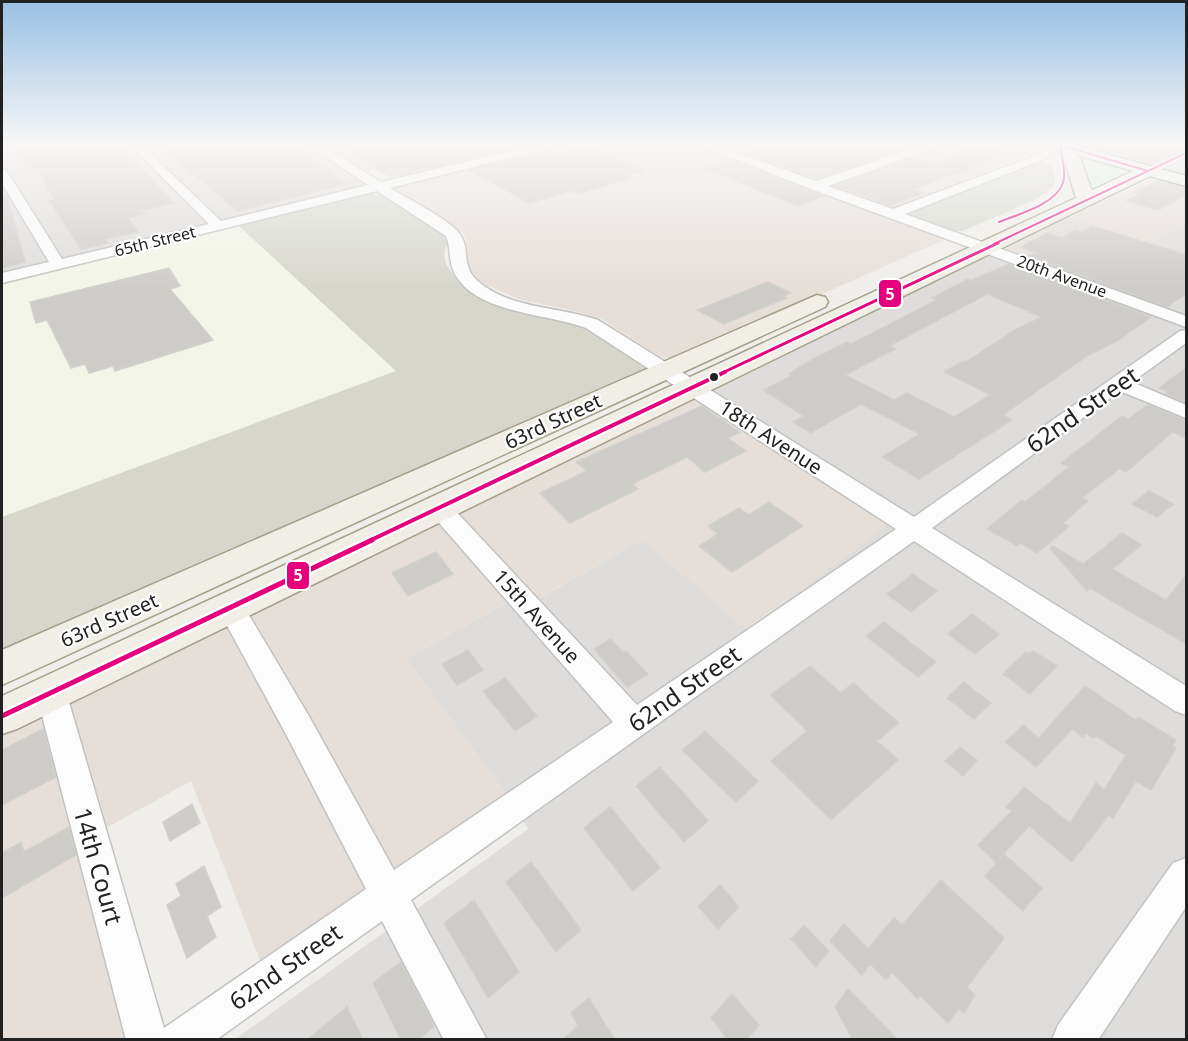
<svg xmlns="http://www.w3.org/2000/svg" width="1188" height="1041" viewBox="0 0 1188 1041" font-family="'Noto Sans',sans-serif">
<rect width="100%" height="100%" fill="#efeeea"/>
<path fill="#dedddb" d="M2,144H500L512,150L403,177L386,167L352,175L362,183V186L2,274Z
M712,144H925L815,180Z
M1068,217L1150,243L1186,223V1039L234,1040L528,829L506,794L406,658L525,593L533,602L642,540L747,629L886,526L689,398L990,255L1073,285L1121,259L1041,230Z"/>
<path fill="#e6ded9" d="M554,144H689L939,234L946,239L678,358L660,357L600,318L566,309L521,300L487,285L478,279L467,265L464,256L466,239L464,234L395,188L445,171Z
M946,144H1041L1047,146L895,208L887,207L828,184Z
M1072,144H1186V177L1166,171L1181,162L1164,157L1144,163Z
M1156,177L1173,180L1177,185L1186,187V223L1150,243L1068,217Z
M1041,230L1122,259L1085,279L1006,249V248Z
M689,398L696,399L865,508L884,521L887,526L746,629L642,540L532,602L524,593L406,658L506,794L261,963L191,781L77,844L128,1039L2,1040V726Z"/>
<path fill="#f3f5e8" d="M238,225L396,371L2,517V283Z"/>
<path fill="#d6d6cd" d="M1036,161L1052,165L1055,180L1053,187L1037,199L963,231H953L908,214Z
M367,193L383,195L442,233L447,243L444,255L446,264L458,282L469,291L502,307L585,325L647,367L644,371L2,655V517L396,371L238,225Z"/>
<path fill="#dcf1df" d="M1082,161H1091L1136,174L1093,191L1079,163Z"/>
<path fill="#cdccc9" stroke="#d2d0cc" stroke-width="1.5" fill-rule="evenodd" d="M11,144H117L174,203L142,210L144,214L128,218L138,232L105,239L108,243L81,249L49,200H54L38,169L33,170L30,162L24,163Z
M156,144H292L345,184L238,211Z
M338,144H533L390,177Z
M736,144H872L897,151L816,179L752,156L758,154L736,146Z
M969,144H1010L984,163L914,189L924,193L891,205L835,186L915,157L939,164Z
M1101,144H1152L1180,150L1153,163L1100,149Z
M590,147L644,171L627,175L633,178L577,194L571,191L529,203L470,170L550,150L559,155Z
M734,161L810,191L824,196L798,206L706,169Z
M1158,181L1186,188V195L1158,210L1127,201L1140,194L1134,192Z
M7,196L25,262L2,268V197Z
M1093,226L1186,255V294L1167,307L1028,256L1036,253L1021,247L1047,233L1062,238L1075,230L1081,232Z
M1009,264L1151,317L1117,341L1087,356L1003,415L1012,420L919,479L882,457L920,434L861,404L811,433L793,422L804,416L763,390L792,376L789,374L813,359L847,342L851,344L937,300L932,298L968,279L972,280ZM987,294L1042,317L1018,328L966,362L963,361L944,372L991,395L954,417L907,393L894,400L845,375L895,349L889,346Z
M169,268L180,286L170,289L213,340L115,371L113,366L89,373L85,364L71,368L47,320L36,323L30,302Z
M768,282L791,293L783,296L786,298L724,324L697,310Z
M1186,368V403L1165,394L1168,392L1159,388Z
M1148,405L1186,420V438L1173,432L1126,472L1119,469L1082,498L1088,501L1063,523L1069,526L1037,553L1020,543L1017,546L987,529L1022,500L1025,502L1069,467L1061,463L1104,430L1122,416L1128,419Z
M702,406L740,432L727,438L746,451L705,472L687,457L632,484L638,489L570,523L540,493L587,471L576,462Z
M1149,491L1174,504L1157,517L1132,504Z
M769,502L803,526L732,572L699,546L718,534L708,526L739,508L749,515Z
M1122,533L1142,545L1112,569L1166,600L1186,575V644L1090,588L1087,591L1050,549L1053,546L1083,564Z
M436,552L453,574L408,596L392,573Z
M913,574L937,591L911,612L887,594Z
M972,614L999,634L975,654L948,634Z
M884,622L936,662L918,677L866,636Z
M611,639L623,653L626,651L648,674L627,687L594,649Z
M468,650L483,670L457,685L442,664Z
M1033,651L1057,666L1030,694L1003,674L1026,652L1028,654Z
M810,666L841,693L853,683L899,723L877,741L898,760L831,820L771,761L807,731L770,695Z
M505,678L537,716L515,731L483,691Z
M964,682L991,703L974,719L947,698Z
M1085,686L1136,720L1138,717L1176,740L1172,746L1176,748L1151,790L1136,781L1113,818L1109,815L1072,862L1029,826L996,862L978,845L1012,811L1006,807L1024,787L1070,823L1096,783L1104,790L1126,755L1096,736L1093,738L1086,733L1083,737L1072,729L1036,767L1005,742L1023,725L1039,738Z
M43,729L56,777L2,805V750Z
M705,731L758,781L736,802L682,750Z
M960,747L977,760L963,776L945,761Z
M660,767L708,821L684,842L636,786Z
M192,804L200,823L170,841L163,822Z
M610,807L660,868L633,891L584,828Z
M69,827L76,855L2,898V853L21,842L24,852Z
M1004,854L1042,888L1023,911L985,876Z
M531,862L581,930L556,952L506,882Z
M204,866L221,907L207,916L216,937L187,958L167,905L181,896L176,884Z
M941,880L1004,938L967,987L975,995L964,1013L959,1008L948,1023L920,995L918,999L892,972L886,980L870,964L862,975L830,941L844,924L868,949L894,918L902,925Z
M720,885L739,907L718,929L698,906Z
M474,900L519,972L488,998L444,923Z
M804,925L829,951L816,967L791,939Z
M401,962L434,1026L419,1040H401L373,983Z
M848,989L898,1040H853L835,1007Z
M732,994L759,1025L746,1040H728L711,1018Z
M589,998L615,1040H563L578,1025L571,1013Z
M347,1007L363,1040H307Z"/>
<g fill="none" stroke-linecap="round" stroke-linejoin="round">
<defs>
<path id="street" d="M129,144H140L221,221L368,185L307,144H319L381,182L541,144H559L558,146L390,188C405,197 451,221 459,233C473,252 457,267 484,286C516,309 562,307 598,320L914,517L1180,331L1186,330V343L1132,382L1186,405V418L1120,391L932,528L1186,686V715L1175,711L914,541L411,900L487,1040H444L382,921L216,1040H126L36,692L40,683L51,679L62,683L66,692L164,1028L366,889L288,738L217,607L220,600L230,597L240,600L310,718L394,870L613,722L432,515L428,509L432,503L440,501L448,503L637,705L896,529L586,328C547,313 474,314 454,272C448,260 451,247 446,236L377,191L2,283V273L49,262L2,183V169L8,173L62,259L209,224Z
M696,144H712L816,181L926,144H941L940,146L828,186L893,209L1034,156L1054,144H1065L1064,147L1042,160L905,214L1186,316V327L811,189Z
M1186,150V157L1152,174H1144L1142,171Z
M1186,858V907L1098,1040H1052L1058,1025L1173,863Z"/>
<path id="secondary" d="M1046,144H1070L1186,176V186L1150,176L1092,204H1080L1077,200L1080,196L1133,171L1049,147Z"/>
<path id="primary" d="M1051,144H1067L1081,160L1095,200L1092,204L17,729L2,734V696L1076,198L1065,161Z
M817,295L825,297L828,302L825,307L2,685V650Z"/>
</defs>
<use href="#street" stroke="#c2c2c0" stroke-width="3"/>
<use href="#secondary" stroke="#929784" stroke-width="3"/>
<use href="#primary" stroke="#a39f89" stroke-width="3"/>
<use href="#street" fill="#fdfcfc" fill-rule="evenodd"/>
<use href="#secondary" fill="#f2f3ed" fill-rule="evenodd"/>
<use href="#primary" fill="#f0eee7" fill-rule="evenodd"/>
<defs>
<path id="bus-1-far3" d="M999,222C1018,214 1055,205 1063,183C1067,172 1061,156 1060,145L1148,171
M994,244L1186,153"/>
<path id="bus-1-far2" d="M722,373L998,243"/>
<path id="bus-1-far1" d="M369,541L725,372"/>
<path id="bus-1" d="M2,716L372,540"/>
</defs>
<use href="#bus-1-far3" stroke="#fff" stroke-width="4.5"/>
<use href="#bus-1-far2" stroke="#fff" stroke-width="6"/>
<use href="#bus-1-far1" stroke="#fff" stroke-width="8"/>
<use href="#bus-1" stroke="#fff" stroke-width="10"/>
<use href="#bus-1-far3" stroke="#e5007d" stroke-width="2"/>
<use href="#bus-1-far2" stroke="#e5007d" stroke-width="3"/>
<use href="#bus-1-far1" stroke="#e5007d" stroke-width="4"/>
<use href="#bus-1" stroke="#e5007d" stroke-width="5"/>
</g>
<linearGradient id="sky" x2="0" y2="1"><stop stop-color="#99c0e4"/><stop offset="0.5" stop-color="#f8f7f6"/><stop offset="1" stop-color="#f8f7f6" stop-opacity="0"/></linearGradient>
<rect width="1188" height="289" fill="url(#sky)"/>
<circle fill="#212121" stroke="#fff" stroke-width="2" cx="714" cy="377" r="5"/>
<g text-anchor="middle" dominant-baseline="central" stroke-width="4.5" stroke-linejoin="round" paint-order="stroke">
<g font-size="16" fill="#212121" stroke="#fff">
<text transform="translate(155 241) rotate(-14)">65th Street</text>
<text transform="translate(1062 276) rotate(20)">20th Avenue</text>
</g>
<g font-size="20" fill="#212121" stroke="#fff">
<text transform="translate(553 421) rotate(-25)">63rd Street</text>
<text transform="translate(771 437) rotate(33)">18th Avenue</text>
<text transform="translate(537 616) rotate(48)">15th Avenue</text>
<text transform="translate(109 620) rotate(-24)">63rd Street</text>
</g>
<g font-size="24" fill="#212121" stroke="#fff">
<text transform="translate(1082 409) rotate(-35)">62nd Street</text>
<text transform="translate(684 688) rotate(-35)">62nd Street</text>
<text transform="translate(99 866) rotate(74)">14th Court</text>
<text transform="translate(285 966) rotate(-35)">62nd Street</text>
</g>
</g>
<g stroke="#fff" stroke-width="2">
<rect x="878" y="279" width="24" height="29" rx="6" fill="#e5007d"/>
<rect x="286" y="561" width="24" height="29" rx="6" fill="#e5007d"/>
</g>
<g font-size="16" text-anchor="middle" font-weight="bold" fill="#fff">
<text x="890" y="300">5</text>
<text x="298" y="581">5</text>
</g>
<rect width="1188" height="1041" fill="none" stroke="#212121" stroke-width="6"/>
</svg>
